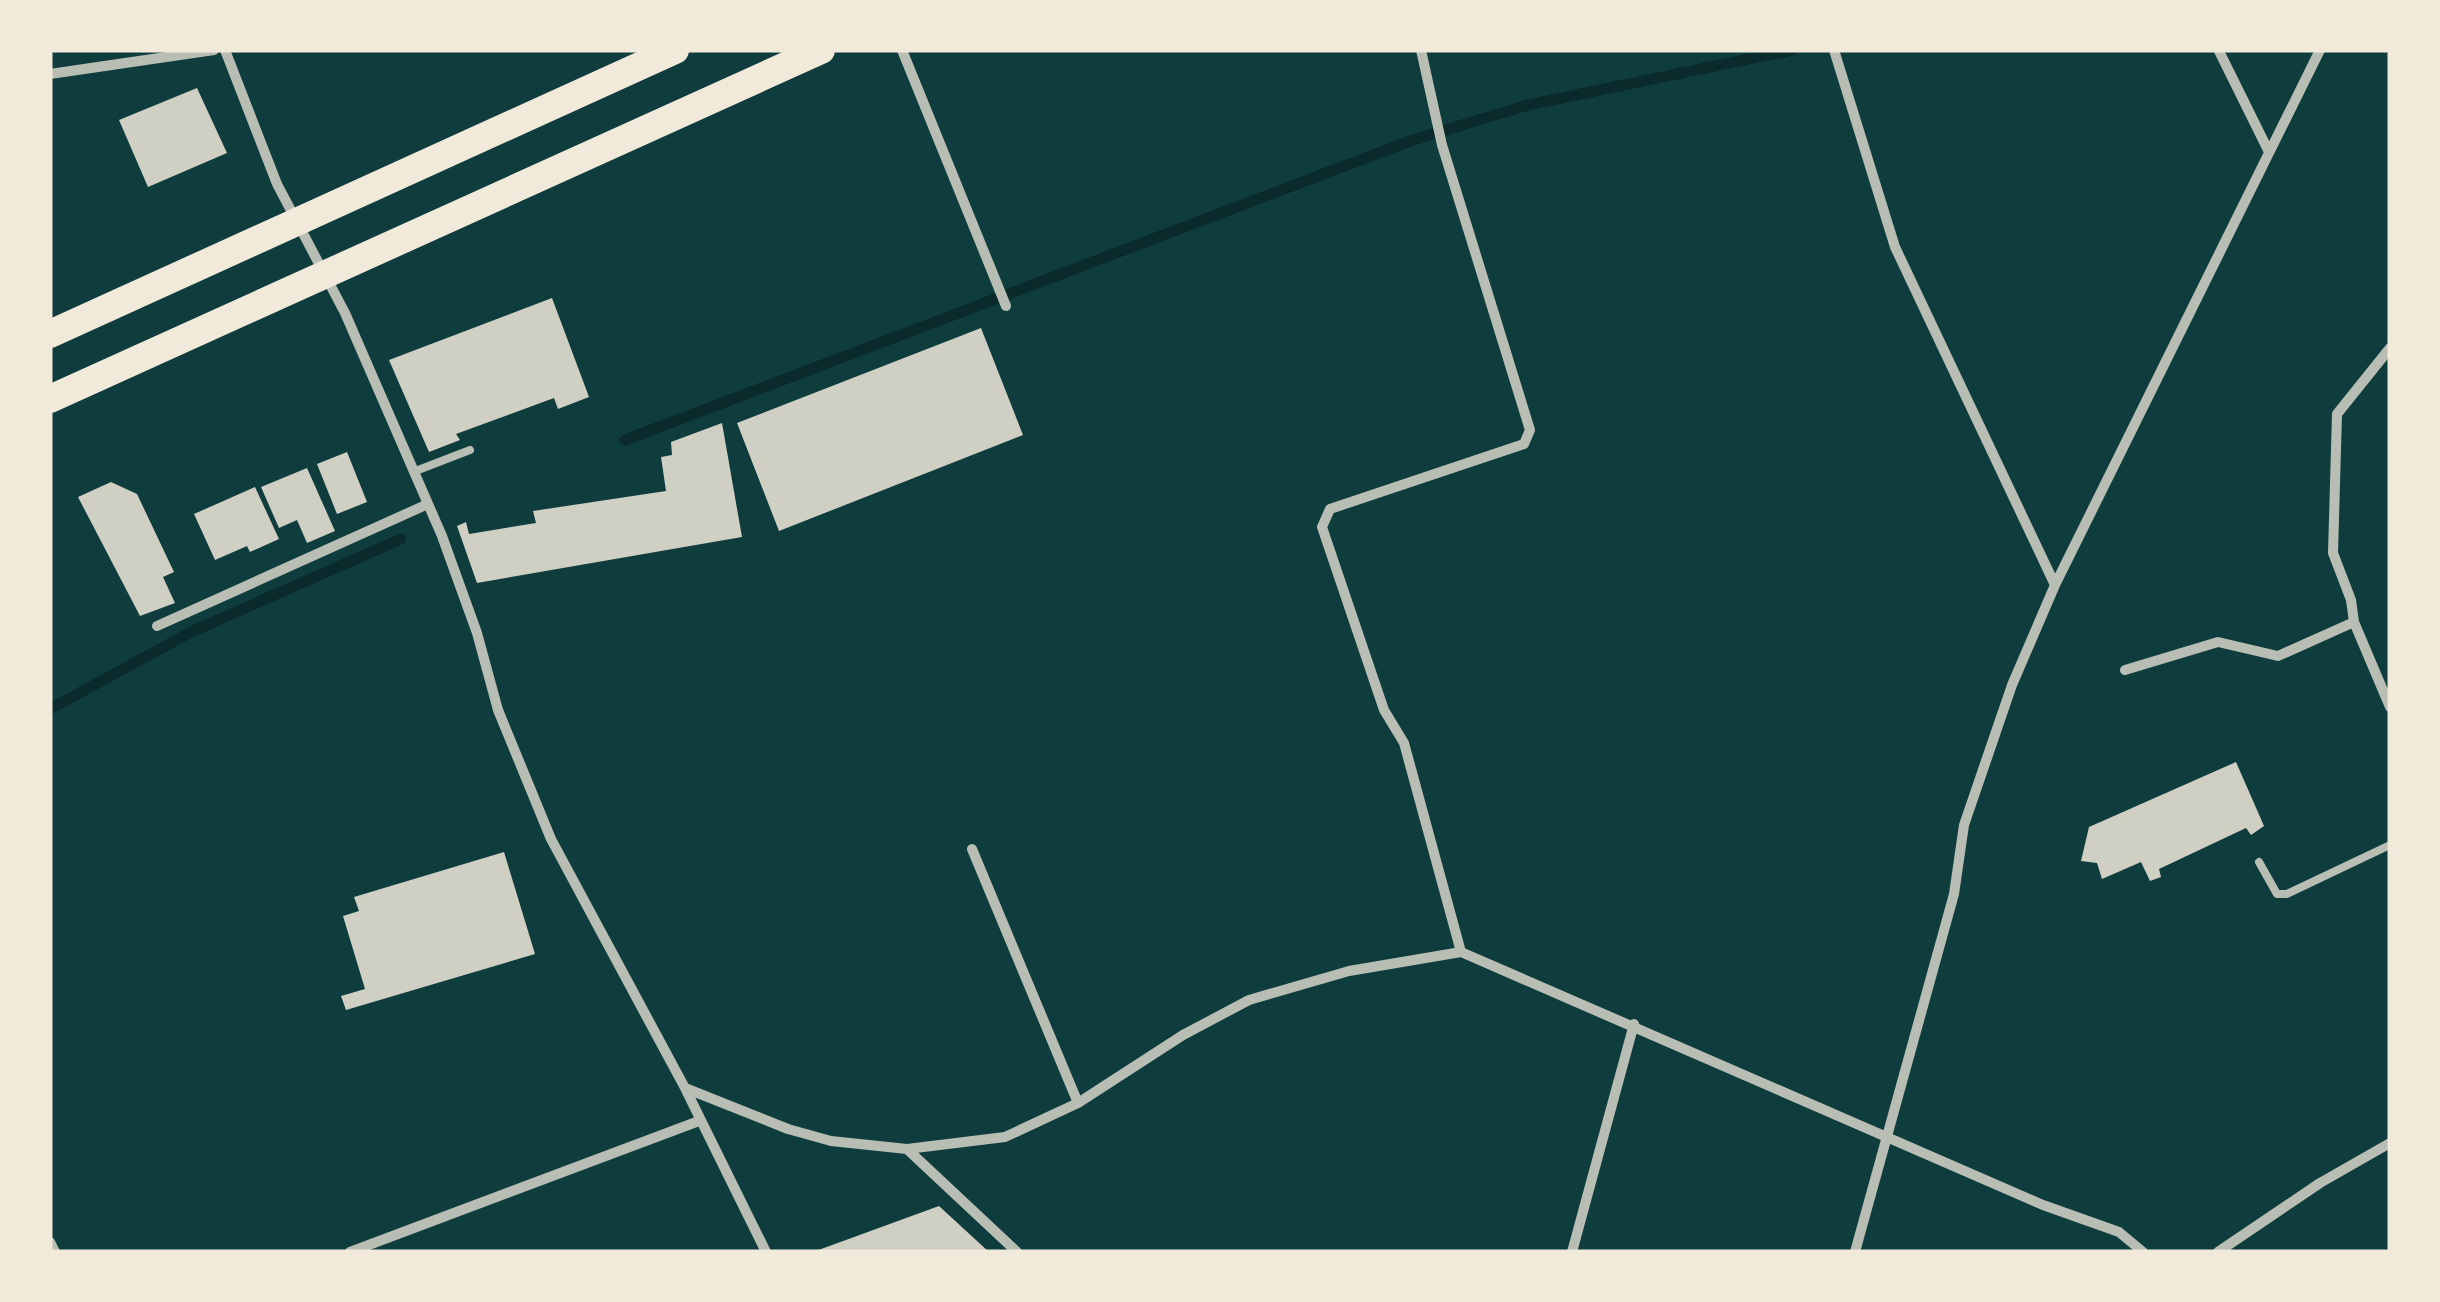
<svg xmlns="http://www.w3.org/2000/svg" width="2440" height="1302" viewBox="0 0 2440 1302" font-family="'DejaVu Sans',sans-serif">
<rect width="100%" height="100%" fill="#0f3d3e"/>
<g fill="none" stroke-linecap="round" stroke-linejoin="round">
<path stroke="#0a2a2b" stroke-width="11" d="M625,440L1413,140L1528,105L1792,50
M50,709L191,632L401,539"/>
</g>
<path fill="#cfcfc3" d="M197,88L227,153L148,187L119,120Z
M552,298L589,397L558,409L554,398L456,434L460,440L429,452L389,360Z
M981,328L1023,435L779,531L737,423Z
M722,423L742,537L477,583L457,526L466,522L469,534L536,523L533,511L666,491L661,457L672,455L671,442Z
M347,452L367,502L337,514L317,464Z
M307,468L335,531L307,543L297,520L279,528L261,487Z
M111,482L137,494L174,572L163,577L175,603L140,616L78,497Z
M255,487L279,539L250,552L247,546L215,560L194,514Z
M2236,762L2264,826L2251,835L2246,828L2159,869L2161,877L2150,881L2141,862L2102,879L2097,863L2081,861L2089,827Z
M504,852L535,954L346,1010L341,996L365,989L343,916L359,911L354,897Z
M939,1206L989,1252H813Z"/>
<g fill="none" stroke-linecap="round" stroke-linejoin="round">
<path stroke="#b8beb3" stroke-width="8" d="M413,472L470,450
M2259,862L2277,894H2287L2390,845"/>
<path stroke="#b8beb3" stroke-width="10" d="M225,50L277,184L345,313L442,536L477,633L498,710L551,839L685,1088L766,1252
M902,50L1006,306
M1421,50L1442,145L1530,430L1524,444L1330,509L1322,527L1384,710L1404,743L1461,952L2043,1205L2119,1232L2143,1252
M1834,50L1895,247L2055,585
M2219,51L2269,152
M50,74L214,50
M2390,348L2337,414L2333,553L2351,600L2354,622L2390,707
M157,626L428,504
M2125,670L2218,642L2278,656L2354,622
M972,849L1078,1103
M685,1088L788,1129L831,1141L907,1149L1005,1137L1078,1103L1183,1035L1249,1000L1349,971L1461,952
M907,1149L1017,1252
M50,1242L55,1252
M350,1252L699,1121
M1572,1252L1634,1024
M1855,1252L1954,894L1964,825L2012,685L2055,585L2320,50
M2218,1252L2320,1183L2390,1143"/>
<path stroke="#f1e9da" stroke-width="28" d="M50,334L675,50
M50,399L821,50"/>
</g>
<rect width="2440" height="1302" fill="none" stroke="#f1e9da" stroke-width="105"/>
</svg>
